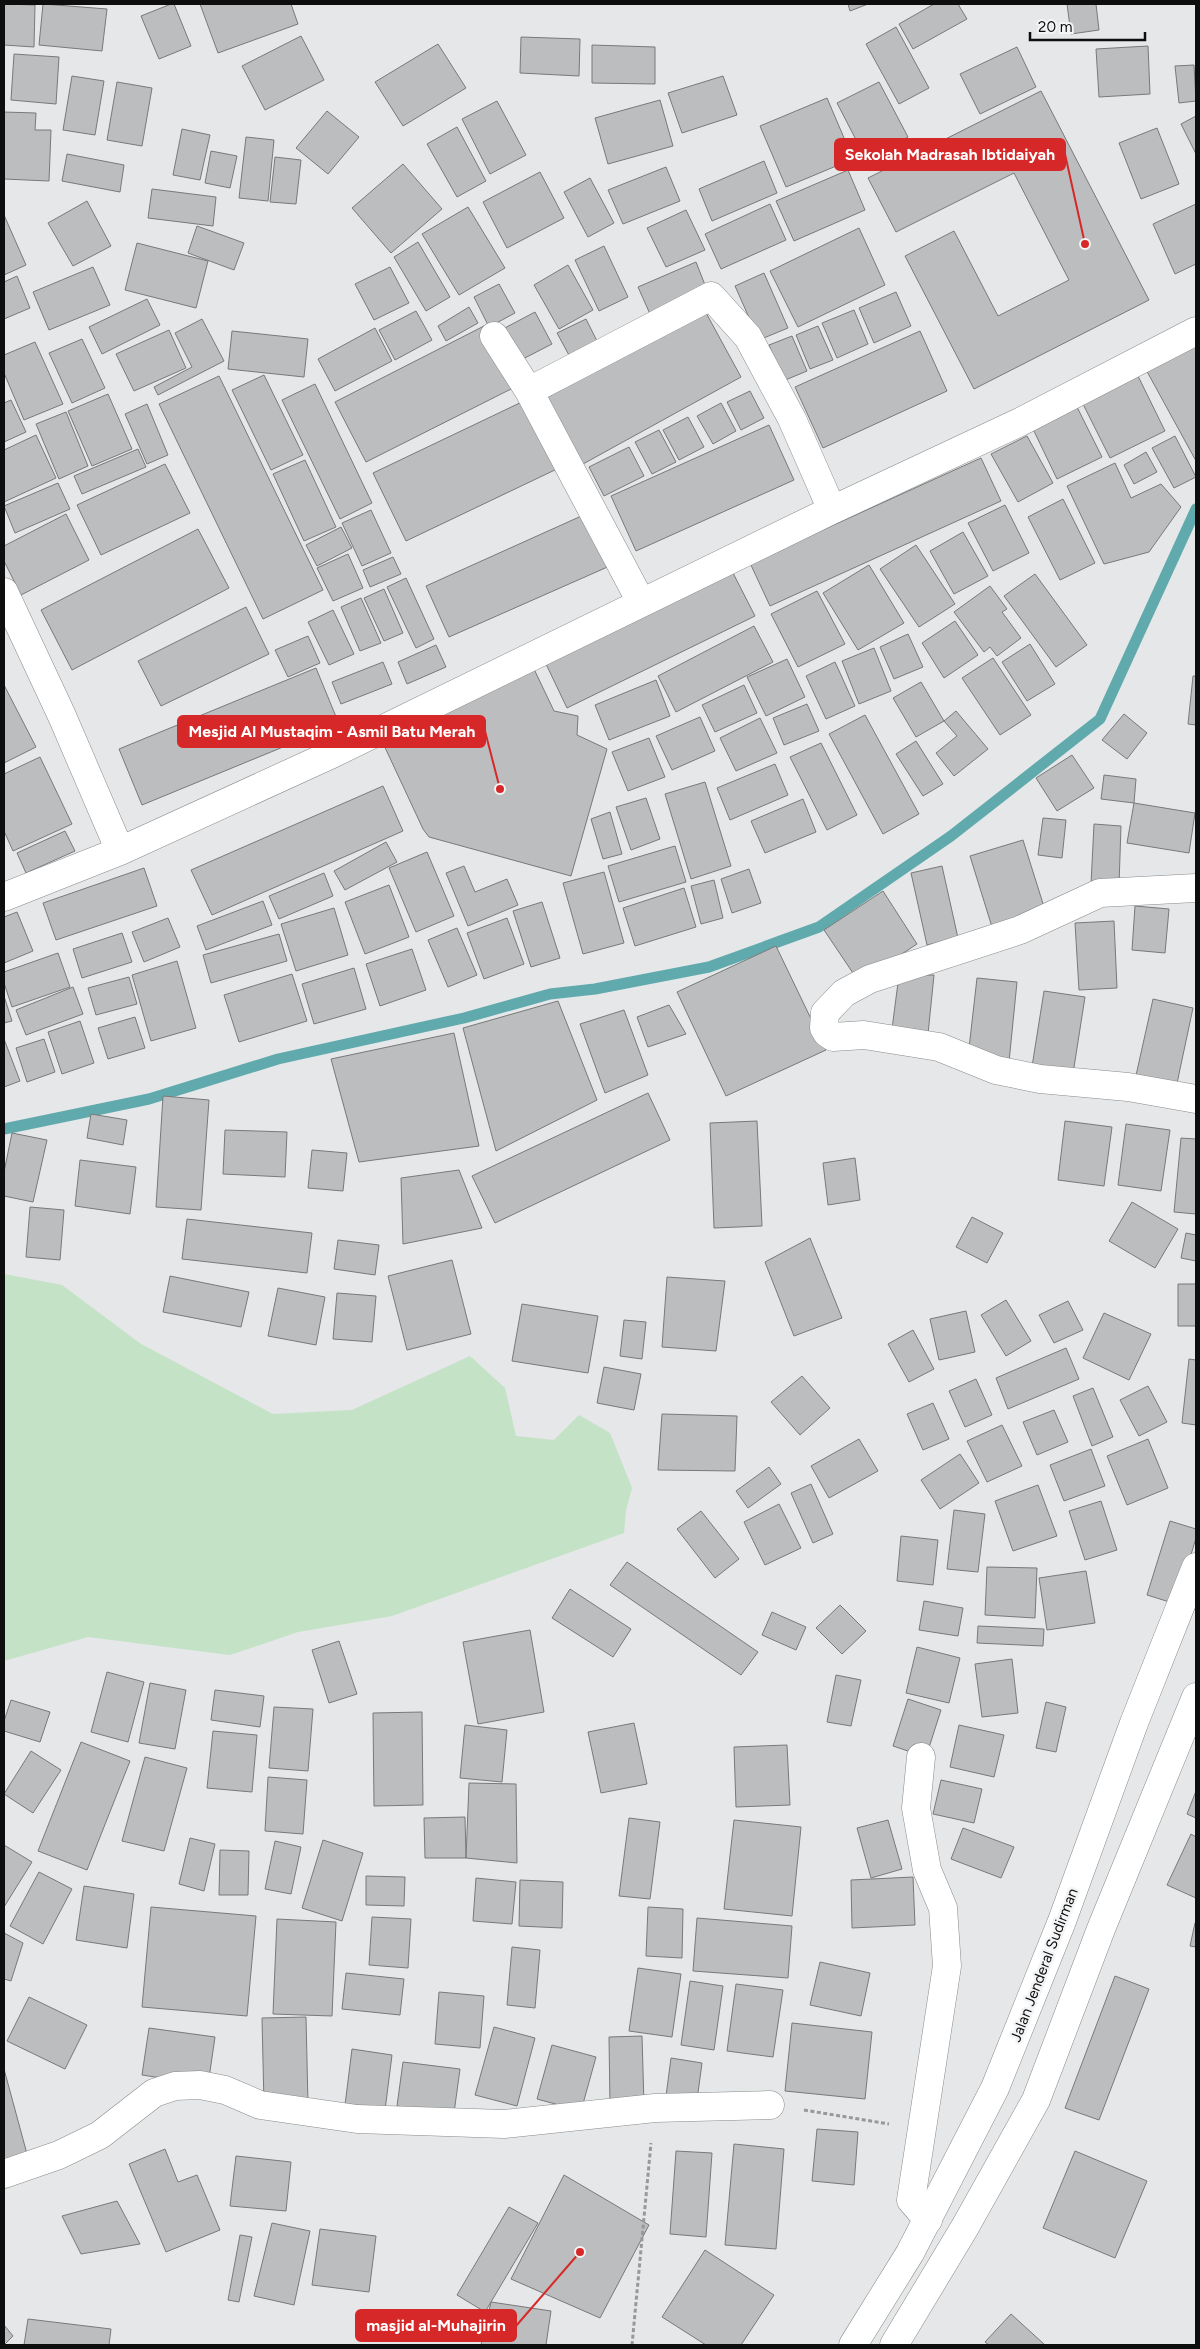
<svg xmlns="http://www.w3.org/2000/svg" width="1200" height="2349" viewBox="0 0 1200 2349" font-family="Figtree,sans-serif">
<rect width="100%" height="100%" fill="#e5e7e8"/>
<path fill="#c4e2c5" d="M4,1274L62,1285L141,1344L273,1414L352,1410L470,1356L505,1388L516,1436L554,1440L579,1415L610,1433L632,1488L626,1510L624,1533L392,1616L298,1632L230,1655L88,1637L4,1661Z"/>
<g fill="none" stroke-linecap="round" stroke-linejoin="round">
<path stroke="#60aaad" stroke-width="11" d="M4,1129L149,1099L278,1059L464,1018L550,994L595,989L709,967L819,927L951,836L1100,719L1196,509"/>
</g>
<path fill="#bcbdbe" stroke="#78797a" d="M4,4L35,5L34,47L4,45Z
M43,4L107,9L102,51L39,45Z
M171,4H174L191,46L159,59L141,16Z
M200,4H291L298,24L218,53Z
M848,4H868L850,11Z
M934,4H958L967,19L913,49L899,24Z
M1067,4H1096L1099,30L1071,34Z
M896,27L929,88L899,104L866,44Z
M301,36L324,80L265,110L242,66Z
M521,37L580,39L579,76L520,73Z
M438,44L466,88L403,126L375,82Z
M592,45L655,47V84L592,83Z
M1148,46L1150,94L1099,97L1096,49Z
M1017,47L1036,87L980,114L960,74Z
M14,54L59,57L56,104L11,100Z
M1194,65L1196,101L1179,103L1175,66Z
M72,76L104,81L95,135L63,130Z
M723,76L737,115L682,133L668,93Z
M117,82L152,88L142,146L107,140Z
M879,82L908,137L866,159L837,103Z
M1041,91L1149,300L974,389L905,256L954,231L998,316L1069,280L1014,173L896,232L868,178Z
M827,98L853,159L786,187L760,126Z
M660,100L673,146L608,164L595,118Z
M497,101L526,155L490,174L462,119Z
M327,111L359,137L328,174L296,148Z
M4,112L36,113L35,130H51L49,181L4,179Z
M1196,116V154L1181,124Z
M457,127L486,181L457,197L427,144Z
M1157,128L1179,184L1141,199L1119,143Z
M182,129L210,135L200,180L173,175Z
M246,137L274,140L268,201L239,198Z
M211,151L237,156L230,188L205,183Z
M67,154L124,165L120,192L62,181Z
M275,157L301,160L296,204L270,202Z
M764,161L777,193L712,221L699,189Z
M403,164L442,209L391,253L352,208Z
M666,167L680,201L623,224L608,190Z
M848,170L865,210L794,241L776,201Z
M540,172L564,218L507,248L483,202Z
M590,178L614,223L588,237L564,192Z
M152,189L216,197L213,226L148,218Z
M87,201L111,246L73,266L48,223Z
M770,204L786,240L721,269L705,234Z
M1196,204V264L1175,274L1153,224Z
M468,207L505,268L459,295L422,234Z
M686,210L705,250L666,267L647,228Z
M4,215L26,265L4,275Z
M197,226L244,243L234,270L188,253Z
M859,228L885,285L798,327L770,271Z
M418,242L450,297L426,311L394,257Z
M137,243L208,261L196,308L125,290Z
M604,246L628,297L599,311L575,260Z
M696,262L707,290L650,314L638,287Z
M568,265L593,310L559,329L534,285Z
M93,267L110,305L49,330L33,292Z
M390,267L409,303L374,320L355,284Z
M764,273L788,328L759,340L735,286Z
M17,276L30,308L4,319V282Z
M499,284L515,313L489,327L474,297Z
M896,292L911,326L874,343L859,308Z
M147,299L160,325L102,354L89,327Z
M469,307L478,323L446,341L438,326Z
M854,310L868,344L837,358L822,323Z
M416,311L432,340L395,360L379,330Z
M705,311L741,377L583,464L546,398Z
M535,312L552,344L517,362L501,330Z
M202,319L224,361L158,395L154,387L192,367L175,333Z
M586,319L598,343L570,357L557,333Z
M484,326L515,387L366,462L335,402Z
M818,326L833,360L810,369L796,335Z
M375,328L392,361L335,391L318,359Z
M169,330L186,368L134,391L116,354Z
M232,331L308,339L304,377L228,369Z
M920,331L947,391L823,448L795,387Z
M792,336L807,371L783,381L769,345Z
M1196,338V461L1144,366Z
M82,339L105,388L72,403L49,353Z
M35,342L63,404L24,420L4,373V355Z
M1137,374L1165,431L1110,458L1082,402Z
M264,375L303,455L271,470L232,390Z
M219,376L323,590L263,619L159,404Z
M315,384L372,503L340,519L282,400Z
M750,391L764,418L741,430L727,402Z
M108,394L132,449L92,466L68,411Z
M11,400L26,432L4,442V403Z
M526,400L559,468L406,541L373,473Z
M721,403L736,431L713,444L697,416Z
M147,404L168,455L147,464L125,414Z
M1077,407L1102,457L1057,479L1033,429Z
M66,412L88,466L59,479L36,424Z
M688,417L704,447L679,460L663,430Z
M769,425L794,480L636,551L611,496Z
M659,430L676,462L652,474L635,442Z
M36,435L56,478L4,502V450Z
M1027,436L1053,483L1018,502L991,454Z
M1175,436L1196,477L1174,488L1152,448Z
M629,447L644,476L604,496L589,467Z
M138,449L146,467L82,494L74,476Z
M1146,452L1157,472L1134,484L1124,465Z
M981,458L1001,501L770,606L750,563Z
M305,460L336,527L304,541L273,474Z
M1115,463L1131,498L1161,484L1181,507L1149,552L1104,564L1067,486Z
M165,464L190,513L101,555L77,505Z
M58,483L70,509L15,533L4,506Z
M1063,499L1095,563L1060,580L1028,517Z
M1005,505L1029,553L993,571L968,523Z
M371,510L391,553L362,566L342,523Z
M588,513L612,565L449,637L426,586Z
M66,514L89,560L21,595L4,561V546Z
M341,527L352,548L317,566L306,545Z
M198,529L229,588L72,670L41,610Z
M963,532L988,576L954,594L930,551Z
M916,545L955,604L919,627L880,569Z
M348,554L363,588L333,601L317,568Z
M393,557L401,574L370,587L363,570Z
M869,565L904,623L858,650L823,593Z
M733,573L755,616L567,708L546,664Z
M1035,574L1087,645L1056,667L1004,596Z
M406,578L434,639L416,648L387,587Z
M990,586L1007,609L1002,612L1021,638L997,656L990,647L984,652L954,612Z
M384,589L403,633L384,641L364,598Z
M817,591L845,644L798,667L771,614Z
M361,598L381,643L360,651L341,607Z
M246,607L269,654L161,706L138,661Z
M333,610L354,654L329,665L308,622Z
M955,621L978,655L944,678L922,643Z
M754,626L773,662L676,712L658,676Z
M908,634L923,667L894,679L880,647Z
M308,636L320,663L288,677L275,650Z
M1030,644L1055,684L1027,701L1002,662Z
M436,645L446,667L407,684L398,662Z
M874,648L891,691L859,704L842,661Z
M993,658L1031,715L1000,735L962,678Z
M787,659L805,697L766,716L747,677Z
M383,662L392,684L341,704L332,682Z
M835,662L855,706L826,719L806,676Z
M533,667L554,711L578,716L577,735L607,749L571,876L429,837L423,829L382,741Z
M316,668L339,724L142,805L119,749Z
M1193,676H1196V725L1188,724Z
M656,680L670,716L609,740L595,705Z
M921,682L944,721L916,737L893,698Z
M4,685L36,747L4,763Z
M744,685L757,713L715,732L702,705Z
M807,704L819,731L784,745L773,718Z
M956,711L988,749L954,776L936,753L957,736L944,721Z
M1124,714L1147,733L1127,759L1102,740Z
M865,715L919,814L883,834L829,734Z
M700,717L715,751L672,770L656,736Z
M760,718L777,753L736,771L720,738Z
M649,738L665,777L628,791L612,752Z
M916,741L943,784L923,796L896,754Z
M821,743L857,815L827,830L790,757Z
M1072,755L1094,788L1057,811L1036,778Z
M40,757L72,824L13,851L4,831V774Z
M775,764L788,795L730,820L717,788Z
M1104,775L1136,779L1134,803L1101,799Z
M705,782L731,866L691,879L665,794Z
M383,786L403,831L212,915L191,870Z
M646,798L660,839L631,850L616,807Z
M803,799L816,832L765,853L751,821Z
M1134,803L1195,813L1189,853L1127,843Z
M610,812L622,854L603,859L591,819Z
M1043,818L1066,820L1062,858L1038,855Z
M1094,824L1121,826L1119,885L1091,884Z
M65,831L75,851L26,873L17,853Z
M1023,840L1045,910L992,927L970,856Z
M386,842L397,862L345,890L334,871Z
M675,846L686,882L619,902L608,866Z
M427,852L454,916L416,932L389,868Z
M464,866L475,892L507,879L518,905L468,926L446,873Z
M942,866L958,938L927,945L911,873Z
M144,868L157,906L56,940L43,903Z
M749,869L761,903L732,913L721,879Z
M604,872L624,943L583,954L563,883Z
M324,873L333,896L279,919L269,896Z
M714,880L723,918L701,924L691,886Z
M389,885L409,937L365,954L345,902Z
M684,888L696,927L635,946L623,908Z
M883,891L917,944L859,982L824,930Z
M263,901L272,925L206,950L197,926Z
M542,902L560,958L531,967L513,911Z
M1135,906L1169,909L1165,953L1132,950Z
M334,908L348,955L296,971L281,924Z
M17,912L33,951L4,963V917Z
M168,918L180,947L144,962L132,932Z
M507,918L524,964L484,979L467,933Z
M1114,921L1117,988L1079,990L1075,923Z
M457,928L477,975L448,987L428,940Z
M122,933L132,962L82,978L73,949Z
M279,934L287,961L211,983L203,955Z
M776,946L826,1050L726,1096L677,992Z
M412,949L426,990L380,1006L366,964Z
M58,953L70,987L12,1007L4,983V972Z
M177,961L196,1028L151,1041L132,975Z
M354,968L366,1009L314,1024L302,984Z
M292,974L307,1021L239,1042L224,995Z
M899,975H934L928,1034L892,1029Z
M129,977L137,1004L96,1015L88,988Z
M977,978L1017,982L1009,1062L968,1057Z
M73,987L83,1014L26,1035L16,1010Z
M1044,991L1085,997L1072,1080L1031,1073Z
M4,996L12,1021L4,1023Z
M1153,999L1193,1008L1176,1088L1135,1080Z
M558,1001L597,1100L496,1151L463,1028Z
M669,1005L686,1034L648,1047L637,1017Z
M624,1010L648,1075L605,1093L580,1024Z
M135,1017L145,1048L108,1059L98,1028Z
M80,1021L94,1063L62,1074L48,1032Z
M454,1033L479,1146L359,1162L331,1059Z
M4,1039L20,1081L4,1087Z
M44,1039L55,1072L27,1082L16,1048Z
M648,1093L670,1140L495,1223L472,1176Z
M163,1096L209,1100L201,1210L156,1207Z
M91,1114L127,1120L123,1145L87,1138Z
M757,1121L762,1226L714,1228L710,1123Z
M1065,1121L1112,1127L1104,1186L1058,1180Z
M1126,1124L1170,1130L1161,1191L1118,1185Z
M225,1130L287,1132L285,1177L223,1174Z
M12,1133L47,1140L33,1202L4,1196V1172Z
M1181,1138L1196,1139V1214L1174,1212Z
M312,1150L347,1153L343,1191L308,1188Z
M855,1158L860,1200L828,1205L823,1163Z
M80,1160L136,1167L130,1214L75,1206Z
M459,1170L482,1228L403,1244L401,1178Z
M1132,1202L1178,1229L1155,1268L1109,1241Z
M30,1207L64,1210L60,1260L26,1257Z
M972,1217L1003,1233L987,1263L956,1247Z
M187,1219L312,1233L307,1273L182,1259Z
M1186,1233L1196,1235V1261L1181,1258Z
M810,1238L842,1318L794,1336L765,1262Z
M338,1240L379,1245L375,1275L334,1269Z
M452,1260L471,1334L407,1350L388,1276Z
M170,1276L249,1292L241,1327L163,1312Z
M667,1277L725,1281L716,1351L662,1347Z
M1178,1284H1196V1326H1178Z
M278,1288L325,1297L316,1345L268,1336Z
M337,1293L376,1296L372,1342L333,1339Z
M1006,1300L1031,1341L1006,1356L981,1315Z
M1068,1301L1083,1330L1054,1343L1039,1315Z
M522,1304L598,1316L588,1373L512,1361Z
M966,1311L975,1352L939,1360L930,1319Z
M1104,1313L1151,1334L1129,1380L1083,1358Z
M624,1320L646,1322L642,1359L620,1356Z
M913,1330L934,1369L909,1382L888,1344Z
M1066,1348L1079,1379L1008,1409L996,1378Z
M1189,1359L1196,1360V1425L1182,1423Z
M604,1367L641,1374L634,1410L597,1403Z
M802,1376L830,1408L800,1435L771,1402Z
M976,1379L992,1415L965,1427L949,1391Z
M1148,1386L1167,1422L1139,1436L1120,1400Z
M1093,1388L1113,1437L1092,1446L1073,1396Z
M933,1403L949,1439L923,1450L907,1414Z
M1054,1410L1068,1442L1037,1455L1023,1422Z
M662,1414L737,1416L735,1471L658,1470Z
M1002,1425L1022,1466L987,1482L967,1441Z
M859,1439L878,1471L829,1498L811,1466Z
M1148,1439L1168,1488L1127,1505L1107,1456Z
M1091,1449L1105,1486L1064,1501L1050,1465Z
M960,1454L979,1483L940,1509L921,1480Z
M769,1467L781,1484L748,1508L736,1491Z
M811,1484L833,1534L813,1543L791,1493Z
M1038,1485L1057,1536L1013,1551L995,1501Z
M1101,1501L1117,1550L1085,1560L1069,1511Z
M779,1504L801,1548L765,1565L744,1522Z
M954,1510L985,1514L978,1572L947,1569Z
M701,1511L739,1559L715,1578L677,1529Z
M1170,1521L1196,1529V1538L1176,1604L1147,1595Z
M901,1536L938,1540L933,1585L897,1581Z
M627,1562L758,1652L741,1675L610,1585Z
M987,1567L1037,1568L1035,1618L985,1615Z
M1086,1571L1095,1623L1047,1630L1039,1578Z
M570,1589L631,1629L613,1657L552,1618Z
M924,1601L963,1608L958,1636L919,1630Z
M840,1605L866,1631L842,1654L816,1628Z
M772,1612L806,1627L796,1650L762,1635Z
M978,1626L1044,1629L1043,1646L977,1643Z
M530,1630L544,1712L478,1724L463,1642Z
M339,1641L357,1694L329,1703L312,1650Z
M917,1647L960,1658L949,1703L906,1693Z
M1012,1659L1018,1713L982,1717L975,1664Z
M107,1672L144,1682L128,1742L91,1732Z
M836,1675L861,1680L851,1726L827,1722Z
M150,1683L186,1690L175,1749L139,1743Z
M215,1690L264,1696L260,1727L211,1720Z
M908,1699L941,1710L926,1757L893,1746Z
M11,1700L50,1712L40,1742L4,1731V1721Z
M1046,1702L1066,1707L1056,1752L1036,1748Z
M274,1707L313,1709L308,1771L269,1768Z
M422,1712L423,1805L374,1806L373,1713Z
M634,1723L647,1784L601,1793L588,1732Z
M465,1725L507,1730L502,1782L460,1778Z
M959,1725L1004,1735L994,1777L950,1767Z
M213,1731L257,1735L252,1792L207,1788Z
M81,1742L130,1761L87,1870L38,1851Z
M787,1745L790,1805L736,1807L734,1747Z
M31,1751L61,1770L33,1813L4,1794Z
M145,1757L187,1768L164,1851L122,1841Z
M268,1777L307,1780L303,1834L265,1831Z
M941,1780L982,1789L974,1823L933,1814Z
M469,1783L516,1784L517,1863L466,1858Z
M1196,1791V1818L1187,1814Z
M465,1817L466,1858H425L424,1818Z
M629,1818L660,1822L650,1899L619,1896Z
M734,1820L801,1827L792,1916L724,1909Z
M888,1820L902,1869L871,1878L857,1828Z
M963,1828L1014,1847L1001,1878L951,1859Z
M1191,1834L1196,1837V1898L1167,1885Z
M190,1838L215,1844L204,1891L179,1884Z
M323,1840L363,1853L342,1921L302,1908Z
M275,1841L301,1847L291,1894L265,1889Z
M4,1845L32,1862L4,1907Z
M220,1850L249,1851L248,1895H219Z
M39,1872L72,1889L43,1944L10,1926Z
M366,1876L405,1877L404,1906L366,1905Z
M913,1877L915,1925L852,1928L851,1880Z
M476,1878L516,1882L512,1924L473,1921Z
M520,1880L563,1882L562,1928L519,1926Z
M84,1886L134,1894L127,1948L76,1940Z
M151,1907L256,1916L247,2016L142,2007Z
M648,1907L683,1909L682,1958L646,1956Z
M372,1917L411,1919L408,1968L369,1965Z
M697,1918L792,1926L788,1978L693,1971Z
M277,1919L336,1922L332,2016L273,2014Z
M1195,1923L1196,1924V1947L1190,1946Z
M4,1933L23,1943L11,1981L4,1979Z
M512,1947L540,1950L535,2008L507,2005Z
M820,1962L870,1973L861,2016L810,2005Z
M638,1968L681,1974L672,2037L629,2031Z
M346,1973L404,1979L400,2015L342,2009Z
M1115,1976L1149,1989L1099,2120L1065,2108Z
M690,1981L723,1986L714,2050L681,2045Z
M736,1984L783,1990L773,2057L727,2051Z
M439,1992L484,1996L480,2048L435,2044Z
M29,1997L87,2025L65,2069L7,2041Z
M306,2017L308,2104L264,2105L262,2018Z
M792,2023L872,2032L865,2099L785,2091Z
M494,2027L535,2038L517,2106L475,2095Z
M149,2028L215,2037L208,2085L142,2075Z
M642,2036L644,2105L610,2106L609,2037Z
M552,2045L596,2057L581,2111L537,2099Z
M352,2049L392,2055L384,2118L344,2113Z
M671,2058L702,2063L697,2100L666,2096Z
M403,2062L460,2069L454,2113L397,2106Z
M4,2069L30,2165L4,2172Z
M817,2129L858,2132L854,2185L812,2181Z
M734,2144L784,2149L776,2249L725,2245Z
M165,2149L178,2182L197,2175L220,2230L166,2252L129,2164Z
M676,2151L712,2153L706,2237L670,2234Z
M1075,2151L1147,2181L1115,2258L1043,2228Z
M236,2156L291,2162L286,2211L230,2206Z
M564,2175L649,2225L600,2318L511,2279Z
M117,2201L140,2244L81,2254L62,2216Z
M509,2207L538,2223L485,2312L457,2295Z
M272,2223L310,2231L294,2305L254,2296Z
M320,2229L376,2236L369,2292L312,2285Z
M240,2235L252,2237L239,2302L228,2300Z
M705,2250L774,2295L741,2345H706L662,2317Z
M491,2302L551,2311L546,2345H481Z
M1011,2314L1045,2345H989L985,2342Z
M28,2319L111,2329L109,2345H24Z
M4,2325L13,2336L4,2345Z"/>
<g fill="none" stroke-linecap="round" stroke-linejoin="round">
<defs>
<path id="minor" d="M494,336L529,391L711,296L748,337L792,419L832,510
M529,391L641,602
M4,592L62,716L120,851
M1196,888L1100,893L1020,930L870,979L844,993L825,1013L824,1028L827,1033L833,1037L864,1035L939,1047L996,1070L1040,1079L1128,1087L1196,1099
M4,897L120,851L332,754L832,510L1018,423L1196,331
M921,1757L916,1808L927,1870L943,1908L947,1966L911,2200L928,2220
M4,2174L59,2155L100,2135L154,2093L175,2086L200,2085L225,2090L260,2105L357,2119L504,2124L655,2108L770,2105"/>
<path id="highway" d="M853,2345L910,2253L995,2088L1062,1921L1134,1723L1196,1567
M894,2345L965,2227L1036,2100L1101,1929L1196,1697"/>
</defs>
<use href="#minor" stroke="#898a8b" stroke-width="29"/>
<use href="#highway" stroke="#898a8b" stroke-width="29"/>
<path stroke="#979899" stroke-width="3" stroke-dasharray="4 2.5" stroke-linecap="butt" d="M804,2110L889,2124
M632,2345L651,2143"/>
<use href="#minor" stroke="#fff" stroke-width="28"/>
<use href="#highway" stroke="#fff" stroke-width="28"/>
</g>
<g text-anchor="middle" dominant-baseline="central" stroke-width="5" stroke-linejoin="round" paint-order="stroke">
<g font-size="15" fill="#0e0e0f" stroke="#f3f4f5">
<text transform="translate(1044 1965) rotate(-69)">Jalan Jenderal Sudirman</text>
</g>
</g>
<path fill="none" stroke="#d62828" stroke-width="2" d="M1085 244L1065 154M500 789L485 731M580 2252L516 2326"/>
<g fill="#d62828" stroke="#f3f4f5" stroke-width="2">
<circle cx="1085" cy="244" r="5"/>
<circle cx="500" cy="789" r="5"/>
<circle cx="580" cy="2252" r="5"/>
</g>
<g fill="#d62828" stroke="#d62828" stroke-width="2">
<rect x="835" y="139" width="230" height="31" rx="5"/>
<rect x="178" y="716" width="307" height="31" rx="5"/>
<rect x="356" y="2310" width="160" height="31" rx="5"/>
</g>
<g font-size="16" text-anchor="middle" font-weight="bold" fill="#fff">
<text x="950" y="160">Sekolah Madrasah Ibtidaiyah</text>
<text x="332" y="737">Mesjid Al Mustaqim - Asmil Batu Merah</text>
<text x="436" y="2331">masjid al-Muhajirin</text>
</g>
<rect width="1200" height="2349" fill="none" stroke="#0e0e0f" stroke-width="10"/>
<path d="M1030 32v8h115v-8" fill="none" stroke="#0e0e0f" stroke-width="2.5"/>
<text x="1038" y="32" font-size="15" fill="#0e0e0f" stroke="#f3f4f5" stroke-width="4" paint-order="stroke">20 m</text>
</svg>
